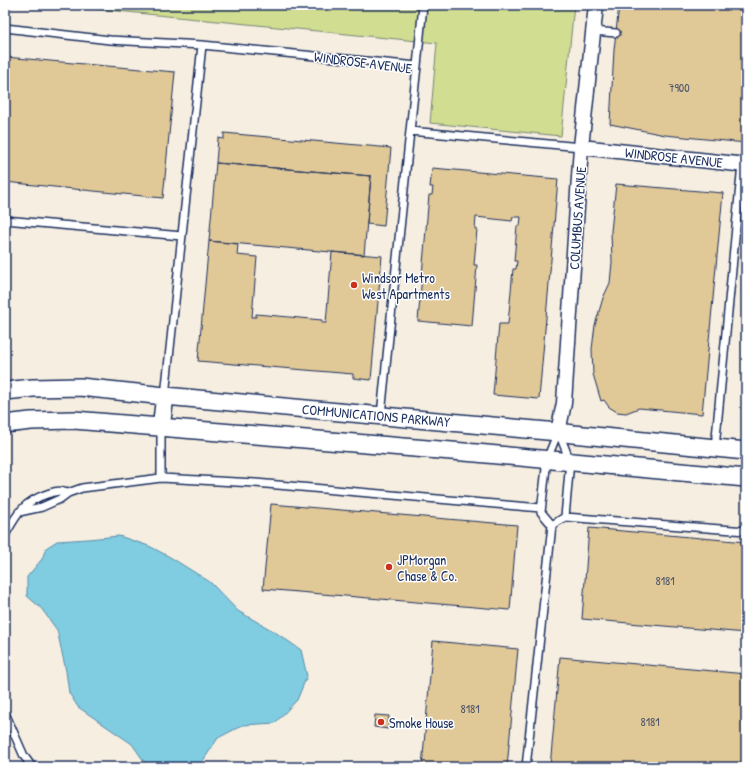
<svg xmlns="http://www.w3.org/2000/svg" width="751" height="772" viewBox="0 0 751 772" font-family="'Patrick Hand',sans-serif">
<rect width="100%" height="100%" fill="#f6eee0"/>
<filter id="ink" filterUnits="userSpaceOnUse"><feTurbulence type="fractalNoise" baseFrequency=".025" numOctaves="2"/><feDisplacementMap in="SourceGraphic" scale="8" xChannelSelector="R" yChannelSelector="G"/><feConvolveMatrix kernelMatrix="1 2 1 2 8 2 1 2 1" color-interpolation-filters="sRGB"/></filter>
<g filter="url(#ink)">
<path fill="#d1dd90" stroke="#768677" d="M57,5H574L561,136L430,123L437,43Z"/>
<path fill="#80cce0" stroke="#588dac" d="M119,536L149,546L170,557L210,582L238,611L275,632L301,650L307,676L297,700L275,723L243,725L218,738L199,767H148L132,744L78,707L69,693L66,671L57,630L41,608L27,596V577L42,559L46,548L57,541L88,539Z"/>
<path fill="#e1c897" stroke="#1b2f5e" d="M619,5H746V143L665,135L610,124L614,50Z
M5,57L175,72L163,198L5,182Z
M224,133L391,148L384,226L367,224L371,176L216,163L218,138L224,139Z
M216,163L371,176L364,255L209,241Z
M432,168L558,179L539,399L493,395L499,324H508L513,269H516L517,261H514L517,226H520L521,217H513L512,221L476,217L475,229H477L474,265H477L472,326L418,321L429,195H432L433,187H430Z
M616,184L723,193L702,414L639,408L626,413L617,412L609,407L604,400L601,401L593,374L592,349L595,325L603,298L610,283L612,262L611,231Z
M209,241L238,244L237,255L257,257L252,317H256V314L322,320V323H326L332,252L382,256L371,380L353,378V374L198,361Z
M271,504L517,525L510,610L263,589Z
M589,528L746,542V633L582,619Z
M433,641L518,649L507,767H422Z
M560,657L746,674V767H550Z
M375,715L389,716L388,729L374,727Z"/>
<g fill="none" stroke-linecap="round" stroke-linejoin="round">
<defs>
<path id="service" d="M5,28L110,40L202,45L417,66L410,131L581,147
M593,31L616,33
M417,66L423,5
M5,220L182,236
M165,396L202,45
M381,415L410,131
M161,428V478L255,483L541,508
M715,448L742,164
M19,512L42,507L60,499L68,493L82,488L161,478
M565,517L746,531
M552,525L565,517L570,461L559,433
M5,535C17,514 23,502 47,494C57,491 58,490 68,493
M5,713L24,756L32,767
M526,767L552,525L541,512L547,459L558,432"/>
<path id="minor" d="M581,147L746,165
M558,432L564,403L581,147L596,5"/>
<path id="tertiary" d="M5,391L33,388L80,387L165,396L558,432L573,434L746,451
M5,424L31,421L74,420L476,453L746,478
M161,428L165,396"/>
</defs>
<use href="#service" stroke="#1b2f5e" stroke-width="10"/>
<use href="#minor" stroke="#1b2f5e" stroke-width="17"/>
<use href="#tertiary" stroke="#1b2f5e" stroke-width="20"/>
<use href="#service" stroke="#fff" stroke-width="7"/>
<use href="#minor" stroke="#fff" stroke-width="14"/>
<use href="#tertiary" stroke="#fff" stroke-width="17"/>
</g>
</g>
<g fill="#c8321e" stroke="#fff" stroke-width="1.5">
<circle cx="354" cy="285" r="4"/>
<circle cx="389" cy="567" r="4"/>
<circle cx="381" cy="722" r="4"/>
</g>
<g text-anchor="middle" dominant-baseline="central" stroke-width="3" stroke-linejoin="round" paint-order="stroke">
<g font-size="12" fill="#4c556c">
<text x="679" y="87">7900</text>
<text x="665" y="580">8181</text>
<text x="470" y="708">8181</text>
<text x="650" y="721">8181</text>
</g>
<g font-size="14" fill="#1b2f5e" stroke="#fff">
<text transform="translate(363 62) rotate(7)">WINDROSE AVENUE</text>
<text transform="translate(674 157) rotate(6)">WINDROSE AVENUE</text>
<text transform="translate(577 218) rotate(-86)">COLUMBUS AVENUE</text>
<text transform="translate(376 415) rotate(5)">COMMUNICATIONS PARKWAY</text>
</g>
<g font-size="14" fill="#1b2f5e" stroke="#fff" text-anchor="start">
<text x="362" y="277">Windsor Metro<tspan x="362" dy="16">West Apartments</tspan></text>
<text x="397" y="559">JPMorgan<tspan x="397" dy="16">Chase &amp; Co.</tspan></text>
<text x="389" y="722">Smoke House</text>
</g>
</g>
<rect width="751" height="772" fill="none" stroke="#fff" stroke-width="20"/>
<rect x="10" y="10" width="731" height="752" fill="none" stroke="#1b2f5e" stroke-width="1.5" filter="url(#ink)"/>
</svg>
